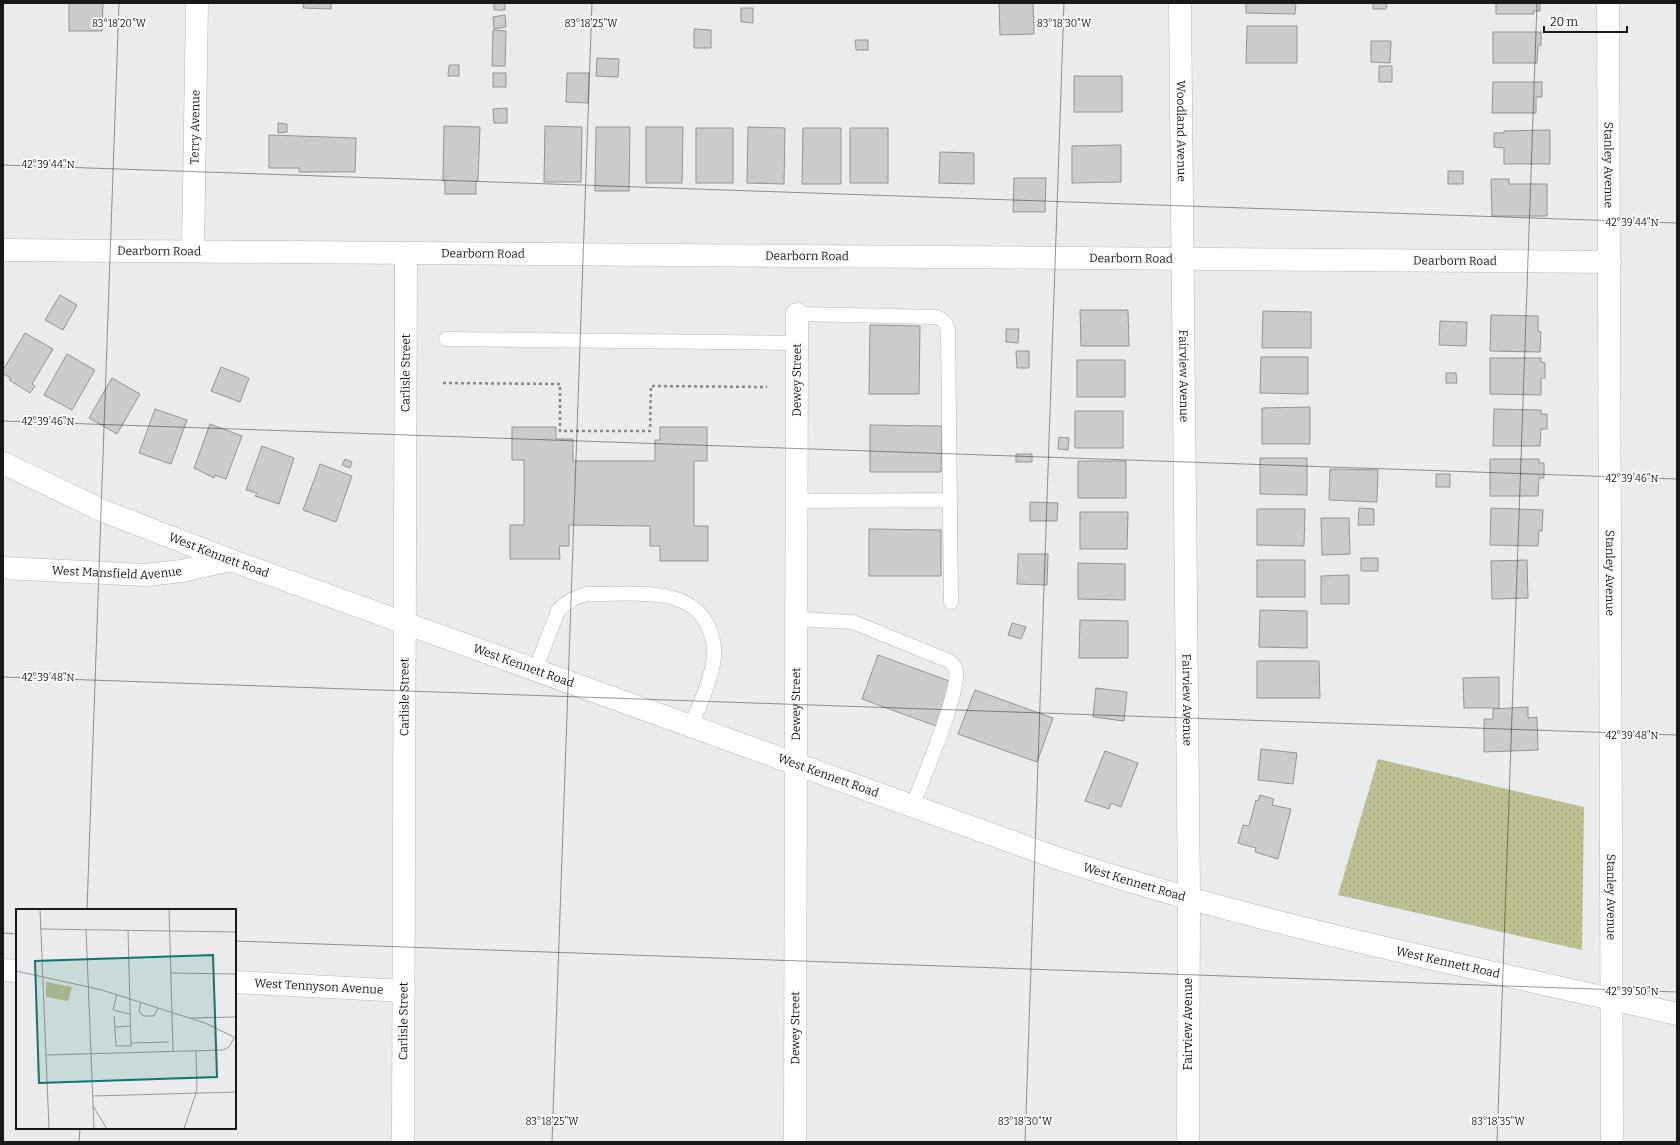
<svg xmlns="http://www.w3.org/2000/svg" width="1680" height="1145" viewBox="0 0 1680 1145" font-family="Bitter,serif">
<defs>
<pattern id="green-dots" width="8" height="8" patternUnits="userSpaceOnUse"><rect width="8" height="8" fill="#bdc091"/><path d="M2 2h.1M6 6h.1" fill="none" stroke="#a2a47c" stroke-width="1.8" stroke-linecap="round"/></pattern>
</defs>
<rect width="100%" height="100%" fill="#ebebed"/>
<path fill="url(#green-dots)" d="M1378,759L1584,807L1582,950L1338,895Z"/>
<path fill="#cccbcc" stroke="#949395" d="M69,3H103L102,31H69Z
M304,3H331V9L303,8Z
M494,3H505V10H494Z
M999,3H1033L1034,34L1000,35Z
M1246,3H1296L1295,14L1246,13Z
M1373,3H1387L1386,9H1373Z
M1496,3H1540V11H1533L1534,14H1496Z
M741,8H753V23L741,22Z
M505,15L506,27L494,29L493,17Z
M1247,26H1297V63H1246Z
M694,29L711,30V48H694Z
M493,30L506,31L505,66H492Z
M1493,32H1541V45L1538,46L1537,63H1493Z
M855,40H868V50H856Z
M1371,41H1391L1390,63L1371,62Z
M597,58L619,59L618,77L596,76Z
M449,65H459V76H448Z
M1379,66H1392V82H1379Z
M493,73H506V87H493Z
M567,73H589L588,103L566,102Z
M1074,76H1122V112H1074Z
M1493,82H1542V97H1536V113H1492Z
M507,108V123H494L493,109Z
M278,123L287,124V132L278,133Z
M444,126L480,127L478,181H476V194H445V181H443Z
M545,126L582,127L581,182H544Z
M596,127H630L629,191H595Z
M646,127H683L682,183H646Z
M748,127L785,128L784,184L747,183Z
M696,128H733V183H696Z
M803,128H841V184H802Z
M850,128H888V183H850Z
M1550,130V164H1504V148L1494,147V133H1504V131Z
M269,135L356,138L355,172H299V168H269Z
M1121,145V182L1072,183V146Z
M940,152L974,153V184L939,183Z
M1448,171H1463V184H1448Z
M1014,178H1046L1045,212H1013Z
M1491,179H1509V184H1547V216H1492Z
M60,295L77,305L63,330L45,320Z
M1080,310H1128L1129,346H1081Z
M1263,311L1311,312V348H1262Z
M1491,315L1538,316V331L1541,332L1540,352L1490,351Z
M1440,321L1467,322L1466,346L1439,345Z
M870,325L920,326L919,394H869Z
M1006,329H1019L1018,343L1006,342Z
M25,333L53,349L32,384L35,386L30,393L9,380L11,378L3,374V370Z
M1016,351H1029V368H1017Z
M67,354L95,370L72,410L44,395Z
M1261,357H1308V394L1260,393Z
M1490,358H1541V362L1545,363V378H1541V395L1490,394Z
M1077,360H1125V397H1077Z
M221,367L249,378L240,402L211,391Z
M1446,373H1456L1457,383H1446Z
M112,378L140,394L117,434L89,418Z
M1310,407V444H1262V408Z
M155,409L187,420L171,464L139,453Z
M1494,409L1541,410V414H1547V429H1541L1540,446H1493Z
M1075,411H1123V448H1075Z
M210,424L242,436L226,479L215,475L214,478L194,468Z
M870,425L942,426L941,472H870Z
M512,427H556V439H573V461H655V440H660V427H707V461H694V526H708V561H660V546H650V526L569,525V546H559L560,559H510V525H524V460H512Z
M1059,437L1069,438L1068,450L1058,449Z
M262,446L294,458L279,504L255,496L257,493L246,490Z
M1016,454H1032V462H1016Z
M1260,458H1307V495L1260,494Z
M345,459L352,462L350,468L342,465Z
M1490,459H1539V463H1544V478H1539L1538,496H1490Z
M1078,461H1126V498H1078Z
M320,464L352,476L336,522L303,510Z
M1330,469L1378,470L1377,502L1329,500Z
M1436,474H1450V487H1436Z
M1030,502L1058,503L1057,521H1030Z
M1359,508L1374,509V525H1358Z
M1491,508L1543,510L1542,531H1539L1538,546L1490,545Z
M1257,509H1305L1304,546L1257,545Z
M1080,512H1128L1127,549H1080Z
M1321,518H1349L1350,554L1322,555Z
M869,529L941,530V576H869Z
M1018,554H1048L1047,585L1017,584Z
M1361,558H1378V571H1361Z
M1257,560H1305V597H1257Z
M1527,560L1528,598L1492,599L1491,561Z
M1078,563L1125,564V600L1078,599Z
M1349,575V604H1321V576Z
M1260,610L1307,611V648L1259,647Z
M1080,620L1128,621V658H1079Z
M1012,623L1026,627L1021,639L1008,635Z
M878,655L952,682L936,726L862,699Z
M1257,661H1319L1320,698H1257Z
M1499,677V708H1464L1463,678Z
M1096,688L1127,692L1124,721L1093,717Z
M975,690L1053,718L1037,762L958,734Z
M1528,707V718L1537,717L1538,750L1484,752V719H1493V709Z
M1261,749L1297,753L1293,784L1258,780Z
M1105,751L1138,763L1121,807L1111,803L1109,809L1085,801Z
M1260,795L1274,799L1272,805L1291,809L1278,859L1255,852L1256,848L1238,843L1243,825L1249,826L1256,800L1258,801Z"/>
<g fill="none" stroke-linecap="round" stroke-linejoin="round">
<defs>
<path id="lane" d="M797,314L935,317C943,319 946,322 948,330L951,602
M446,339L797,343
M796,501L950,500
M796,619L853,622L949,661C953,664 955,666 956,671C960,693 922,781 912,807
M535,670L558,611C566,602 574,597 587,594C625,595 687,584 707,624C712,634 715,646 714,657C712,678 699,706 691,727"/>
<g id="street">
<path id="s1" d="M1180,3L1189,899L1188,1142"/>
<path id="s2" d="M1608,3L1612,1142"/>
<path id="s3" d="M3,250L1610,262"/>
<path id="s4" d="M193,251L197,3"/>
<path id="s5" d="M3,568L146,575L182,571L230,560"/>
<path d="M3,970L17,971"/>
<path id="s6" d="M235,982L404,991"/>
<path id="s7" d="M403,1142L406,253"/>
<path id="s8" d="M795,1142L797,314"/>
</g>
<g id="secondary">
<path id="s9" d="M3,463L101,510L230,560L1057,858C1259,925 1469,966 1677,1014"/>
</g>
</defs>
<use href="#lane" stroke="#b7b7b9" stroke-width="15"/>
<use href="#street" stroke="#b7b7b9" stroke-width="23"/>
<use href="#secondary" stroke="#b7b7b9" stroke-width="23"/>
<path stroke="#878788" stroke-width="2.5" stroke-dasharray="3 3" stroke-linecap="butt" d="M443,383L560,384V431H650L651,386L767,387"/>
<use href="#lane" stroke="#fff" stroke-width="14"/>
<use href="#street" stroke="#fff" stroke-width="22"/>
<use href="#secondary" stroke="#fff" stroke-width="22"/>
</g>
<path fill="none" stroke="#181818" stroke-width="1" stroke-opacity="0.45" d="M3,165L1677,223M3,421L1677,479M3,677L1677,735M87,910L119,3M3,933L17,934M235,941L1677,992M79,1142L80,1128M552,1142L592,3M1025,1142L1064,3M1497,1142L1537,3"/>
<g text-anchor="middle" dominant-baseline="central" stroke-width="3.5" stroke-linejoin="round" paint-order="stroke">
<g font-size="12" fill="#181818" stroke="#fff">
<text stroke="none"><textPath href="#s4" startOffset="124">Terry Avenue</textPath></text>
<text stroke="none"><textPath href="#s1" startOffset="128">Woodland Avenue</textPath></text>
<text stroke="none"><textPath href="#s2" startOffset="162">Stanley Avenue</textPath></text>
<text stroke="none"><textPath href="#s3" startOffset="156">Dearborn Road</textPath></text>
<text stroke="none"><textPath href="#s3" startOffset="480">Dearborn Road</textPath></text>
<text stroke="none"><textPath href="#s3" startOffset="804">Dearborn Road</textPath></text>
<text stroke="none"><textPath href="#s3" startOffset="1128">Dearborn Road</textPath></text>
<text stroke="none"><textPath href="#s3" startOffset="1452">Dearborn Road</textPath></text>
<text stroke="none"><textPath href="#s7" startOffset="769">Carlisle Street</textPath></text>
<text stroke="none"><textPath href="#s1" startOffset="373">Fairview Avenue</textPath></text>
<text stroke="none"><textPath href="#s8" startOffset="762">Dewey Street</textPath></text>
<text stroke="none"><textPath href="#s9" startOffset="235">West Kennett Road</textPath></text>
<text stroke="none"><textPath href="#s5" startOffset="114">West Mansfield Avenue</textPath></text>
<text stroke="none"><textPath href="#s2" startOffset="570">Stanley Avenue</textPath></text>
<text stroke="none"><textPath href="#s9" startOffset="559">West Kennett Road</textPath></text>
<text stroke="none"><textPath href="#s7" startOffset="445">Carlisle Street</textPath></text>
<text stroke="none"><textPath href="#s1" startOffset="697">Fairview Avenue</textPath></text>
<text stroke="none"><textPath href="#s8" startOffset="438">Dewey Street</textPath></text>
<text stroke="none"><textPath href="#s9" startOffset="883">West Kennett Road</textPath></text>
<text stroke="none"><textPath href="#s9" startOffset="1207">West Kennett Road</textPath></text>
<text stroke="none"><textPath href="#s2" startOffset="894">Stanley Avenue</textPath></text>
<text stroke="none"><textPath href="#s9" startOffset="1531">West Kennett Road</textPath></text>
<text stroke="none"><textPath href="#s6" startOffset="84">West Tennyson Avenue</textPath></text>
<text stroke="none"><textPath href="#s7" startOffset="121">Carlisle Street</textPath></text>
<text transform="translate(1188 1024) rotate(-90)">Fairview Avenue</text>
<text stroke="none"><textPath href="#s8" startOffset="114">Dewey Street</textPath></text>
</g>
</g>
<g transform="translate(16 909)">
<rect width="220" height="220" fill="#ebebed"/>
<path d="M30,73L56,78L52,92L30,88Z" fill="#bdc091"/>
<path fill="none" stroke="#979798" stroke-width="1" d="M24,0L33,220M153,0L157,142M25,20L220,23M70,20L78,220M0,62L86,81L189,114L220,129M155,64L220,65M101,85L97,101L114,105M125,93L123,102L127,107H138L142,99M98,107L100,137H115L112,21M175,109L220,108M99,118L115,117M115,134L153,133M29,146L207,141L213,138L218,129M77,187L220,183M77,197L91,220M115,220H135M168,220L181,181L180,142"/>
<path fill="#0f766e" fill-opacity="0.15" stroke="#0f766e" stroke-width="2" d="M197,46L201,168L23,174L19,52Z"/>
<rect width="220" height="220" fill="none" stroke="#181818" stroke-width="2"/>
</g>
<g font-size="10" text-anchor="middle" fill="#181818" stroke="#fff" stroke-width="3.5" stroke-linejoin="round" paint-order="stroke">
<text x="119" y="27">83°18'20"W</text>
<text x="591" y="27">83°18'25"W</text>
<text x="1064" y="27">83°18'30"W</text>
<text x="48" y="168">42°39'44"N</text>
<text x="1632" y="226">42°39'44"N</text>
<text x="48" y="425">42°39'46"N</text>
<text x="1632" y="482">42°39'46"N</text>
<text x="48" y="681">42°39'48"N</text>
<text x="1632" y="739">42°39'48"N</text>
<text x="1632" y="995">42°39'50"N</text>
<text x="552" y="1125">83°18'25"W</text>
<text x="1025" y="1125">83°18'30"W</text>
<text x="1498" y="1125">83°18'35"W</text>
</g>
<rect width="1680" height="1145" fill="none" stroke="#181818" stroke-width="8"/>
<path d="M1544 26v6h83v-6" fill="none" stroke="#181818" stroke-width="2"/>
<text x="1550" y="26" font-size="12" fill="#181818" stroke="#ffffff" stroke-width="3" paint-order="stroke">20 m</text>
</svg>
